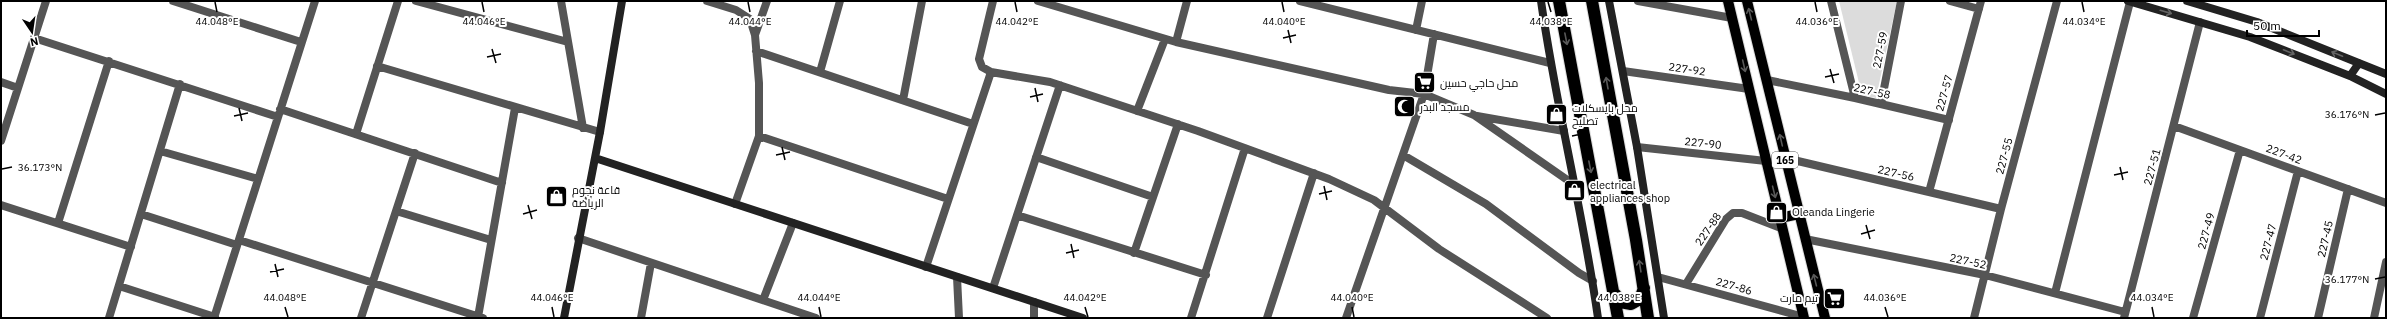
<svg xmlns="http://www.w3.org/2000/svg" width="2387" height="319" viewBox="0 0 2387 319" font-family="'IBM Plex Sans',Cairo,sans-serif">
<rect width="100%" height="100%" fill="#fff"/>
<path fill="#dcdcdc" d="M1839,1H1897L1876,98L1862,95Z"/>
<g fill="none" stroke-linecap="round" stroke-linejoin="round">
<defs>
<path id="primary" d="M1728,1L1804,318
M1747,1L1825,318
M1780,218L1799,214"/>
<path id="highway" d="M1559,1L1618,318
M1592,1L1636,240L1648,318
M1615,294L1620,302L1631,304L1640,299L1644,288"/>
</defs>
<use href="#primary" stroke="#dbdbdb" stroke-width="12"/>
<use href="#highway" stroke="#dbdbdb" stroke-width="14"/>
<path stroke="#555" stroke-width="8" d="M173,1L301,42
M416,1L568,42
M561,1L583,128
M707,1L736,10L750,19L755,35
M993,1L979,59L982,67L991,72L1050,82L1198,131L1329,179L1374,200L1439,249L1547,318
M1038,1L1176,42L1389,90L1424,94L1474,115L1576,186
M1300,1L1550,63
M1638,1L1732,18
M1831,1L1855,98
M1950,1L1979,9
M1416,30L1422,1
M34,38L278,117
M1176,42L1187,1
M756,51L973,124
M377,66L600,132
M1623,71L1749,89
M820,72L840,1
M1767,80L1855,98L1949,120
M1,82L18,88
M903,100L922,1
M1881,104L1901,1
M280,109L502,183
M1137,111L1165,39
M1477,116L1564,131
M2174,126L2386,203
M356,134L398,1
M759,136L948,199
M1,141L46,1
M1637,147L1766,161
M160,151L258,179
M1403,155L1486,204L1579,273L1593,281
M1036,157L1153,197
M1785,158L2001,209
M1929,192L1981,1
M735,204L759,136V83L755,35L767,1
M1,205L131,247
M396,211L491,240
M141,214L237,245
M1017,215L1206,275
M58,223L109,61
M578,238L816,318
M1805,239L1985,275L2125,312
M239,240L483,318
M1134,253L1178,124
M926,267L991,72
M957,277L959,318
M1658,277L1804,317
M1686,284L1726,219L1733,213H1742L1783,229
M119,286L215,317
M993,288L1060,85
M2055,293L2130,2
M763,300L793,223
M1034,302V318
M478,317L515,108
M109,318L180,84
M214,318L315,1
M361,318L415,153
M641,318L651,263
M1191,318L1245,148
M1267,318L1314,173
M1346,318L1424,94L1434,34
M1974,318L2001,209L2057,1
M2124,318L2200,22
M2193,318L2240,150
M2260,318L2298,171
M2318,318L2348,189
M2374,318L2386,262"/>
<path stroke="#222" stroke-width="8" d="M1541,1C1556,107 1583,212 1598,318
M1609,1L1637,147L1664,318
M2128,1L2250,37L2350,76L2386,94
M2187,1L2257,22L2386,74
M2350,76L2359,63
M595,158L1083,318
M564,318L600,132L622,1"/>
<use href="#primary" stroke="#000" stroke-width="10"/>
<use href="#highway" stroke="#000" stroke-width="12"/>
</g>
<defs><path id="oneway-shaft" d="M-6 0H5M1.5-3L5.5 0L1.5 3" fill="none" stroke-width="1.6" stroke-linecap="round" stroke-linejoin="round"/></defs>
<g stroke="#646464">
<use href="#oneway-shaft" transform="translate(2166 12) rotate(16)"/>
<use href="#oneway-shaft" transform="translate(2289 52) rotate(22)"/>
<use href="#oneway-shaft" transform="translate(2337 54) rotate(-158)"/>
</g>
<g stroke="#595959">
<use href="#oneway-shaft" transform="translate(1750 14) rotate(-104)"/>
<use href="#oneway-shaft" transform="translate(1566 39) rotate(79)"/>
<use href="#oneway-shaft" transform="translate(1744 66) rotate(77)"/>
<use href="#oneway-shaft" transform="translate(1607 83) rotate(-100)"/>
<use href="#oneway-shaft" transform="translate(1781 140) rotate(-103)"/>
<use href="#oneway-shaft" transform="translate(1590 167) rotate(79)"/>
<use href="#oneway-shaft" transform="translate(1774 192) rotate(76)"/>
<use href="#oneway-shaft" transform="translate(1640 266) rotate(-99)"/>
<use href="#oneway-shaft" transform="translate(1815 280) rotate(-104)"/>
</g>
<path fill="none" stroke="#000" stroke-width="1.5" d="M215,2L217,12M482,2L484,12M748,2L750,12M1015,2L1017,12M1282,2L1284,12M1548,2L1551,12M1815,2L1817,12M2082,2L2084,12M1288,30L1291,43M1283,38L1296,35M492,49L496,63M487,57L501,54M1830,69L1834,83M1825,77L1839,74M1035,88L1038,102M1030,97L1043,94M239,108L242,121M2375,115L2385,113M234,116L248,113M1577,128L1580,141M1572,136L1586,133M782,147L785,160M776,155L790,152M2120,167L2123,180M2,169L12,167M2114,175L2128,172M1324,186L1327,200M1319,194L1332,191M528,205L532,219M523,214L537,210M1866,225L1870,239M1861,234L1875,230M1071,244L1074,258M1066,253L1079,250M275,264L278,277M270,272L284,269M2375,279L2385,277M285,307L288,317M552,307L554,317M819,307L821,317M1085,307L1088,317M1352,307L1354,317M1619,307L1621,317M1885,307L1888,317M2152,307L2154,317"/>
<defs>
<symbol id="supermarket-square" viewBox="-11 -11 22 22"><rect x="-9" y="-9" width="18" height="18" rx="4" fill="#000" stroke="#fff"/><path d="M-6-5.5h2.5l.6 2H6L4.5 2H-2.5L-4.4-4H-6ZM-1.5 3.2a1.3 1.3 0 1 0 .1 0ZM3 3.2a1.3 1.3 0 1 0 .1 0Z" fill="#fff"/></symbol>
<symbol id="mosque-square" viewBox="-11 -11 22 22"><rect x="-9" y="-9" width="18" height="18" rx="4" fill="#000" stroke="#fff"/><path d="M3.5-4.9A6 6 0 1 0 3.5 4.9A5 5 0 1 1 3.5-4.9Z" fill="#fff"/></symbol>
<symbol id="shop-square" viewBox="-11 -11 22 22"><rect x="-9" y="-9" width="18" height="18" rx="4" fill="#000" stroke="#fff"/><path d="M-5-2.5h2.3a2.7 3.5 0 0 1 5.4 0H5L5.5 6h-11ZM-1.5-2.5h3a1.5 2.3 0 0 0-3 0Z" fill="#fff"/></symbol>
</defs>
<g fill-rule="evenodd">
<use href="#supermarket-square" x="1412" y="70" width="25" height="25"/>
<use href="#mosque-square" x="1392" y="94" width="25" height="25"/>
<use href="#shop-square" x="1544" y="102" width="25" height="25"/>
<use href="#shop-square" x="1562" y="178" width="25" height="25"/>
<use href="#shop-square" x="544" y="184" width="25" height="25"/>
<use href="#shop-square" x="1764" y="200" width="25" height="25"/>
<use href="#supermarket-square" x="1822" y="286" width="25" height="25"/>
</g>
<g text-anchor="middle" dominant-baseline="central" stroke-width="4" stroke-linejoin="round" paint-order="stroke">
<rect fill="#fff" stroke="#4c4c4c" stroke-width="1" x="1772" y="152" width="26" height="16" rx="3"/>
<g font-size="10" font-weight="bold" fill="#000">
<text x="1785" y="160">165</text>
</g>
<g font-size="11" fill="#000" stroke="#fff">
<text transform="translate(1880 50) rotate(-79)">227-59</text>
<text transform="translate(1687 69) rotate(8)">227-92</text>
<text transform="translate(1872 91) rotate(13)">227-58</text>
<text transform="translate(1944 93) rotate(-75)">227-57</text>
<text transform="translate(1703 143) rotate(6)">227-90</text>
<text transform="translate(2284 154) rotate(20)">227-42</text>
<text transform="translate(2004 156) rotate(-75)">227-55</text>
<text transform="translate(2152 167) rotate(-75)">227-51</text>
<text transform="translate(1896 173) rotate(13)">227-56</text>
<text transform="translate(1708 229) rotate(-56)">227-88</text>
<text transform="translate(2206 231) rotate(-75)">227-49</text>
<text transform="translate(2325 239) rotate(-77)">227-45</text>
<text transform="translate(2268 242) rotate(-76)">227-47</text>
<text transform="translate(1968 261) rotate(12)">227-52</text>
<text transform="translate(1734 286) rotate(16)">227-86</text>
</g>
<g font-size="11" fill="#000" stroke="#fff" text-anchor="start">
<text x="1440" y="83">محل حاجي حسین</text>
<text x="1420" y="107">مسجد البدر</text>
<text x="1572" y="108">محل بايسكلات<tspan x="1572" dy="13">تصليح</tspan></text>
<text x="1590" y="185">electrical<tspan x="1590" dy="13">appliances shop</tspan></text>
<text x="572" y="190">قاعة نجوم<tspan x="572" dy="13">الرياضة</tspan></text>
<text x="1792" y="212">Oleanda Lingerie</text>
<text x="1818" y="298" text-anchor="end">تیم مارت</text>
</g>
</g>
<g font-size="10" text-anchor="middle" fill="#000" stroke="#fff" stroke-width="4" stroke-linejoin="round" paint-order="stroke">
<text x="217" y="25">44.048°E</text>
<text x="484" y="25">44.046°E</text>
<text x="750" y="25">44.044°E</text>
<text x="1017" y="25">44.042°E</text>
<text x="1284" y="25">44.040°E</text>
<text x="1551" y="25">44.038°E</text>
<text x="1817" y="25">44.036°E</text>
<text x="2084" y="25">44.034°E</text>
<text x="2347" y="118">36.176°N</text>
<text x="40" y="171">36.173°N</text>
<text x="2347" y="283">36.177°N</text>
<text x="285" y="301">44.048°E</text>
<text x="552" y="301">44.046°E</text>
<text x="819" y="301">44.044°E</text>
<text x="1085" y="301">44.042°E</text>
<text x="1352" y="301">44.040°E</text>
<text x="1619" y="301">44.038°E</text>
<text x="1885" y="301">44.036°E</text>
<text x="2152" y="301">44.034°E</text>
</g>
<rect width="2387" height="319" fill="none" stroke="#000000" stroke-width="4"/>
<g transform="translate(32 32) rotate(167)" stroke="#ffffff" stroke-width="3" paint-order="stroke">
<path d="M0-3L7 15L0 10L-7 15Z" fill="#000000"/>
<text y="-6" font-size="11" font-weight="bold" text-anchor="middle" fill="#000000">N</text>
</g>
<path d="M2247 30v6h72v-6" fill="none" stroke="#000000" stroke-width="2"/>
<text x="2253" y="30" font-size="12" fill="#000000" stroke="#ffffff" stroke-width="3" paint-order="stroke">50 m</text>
</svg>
